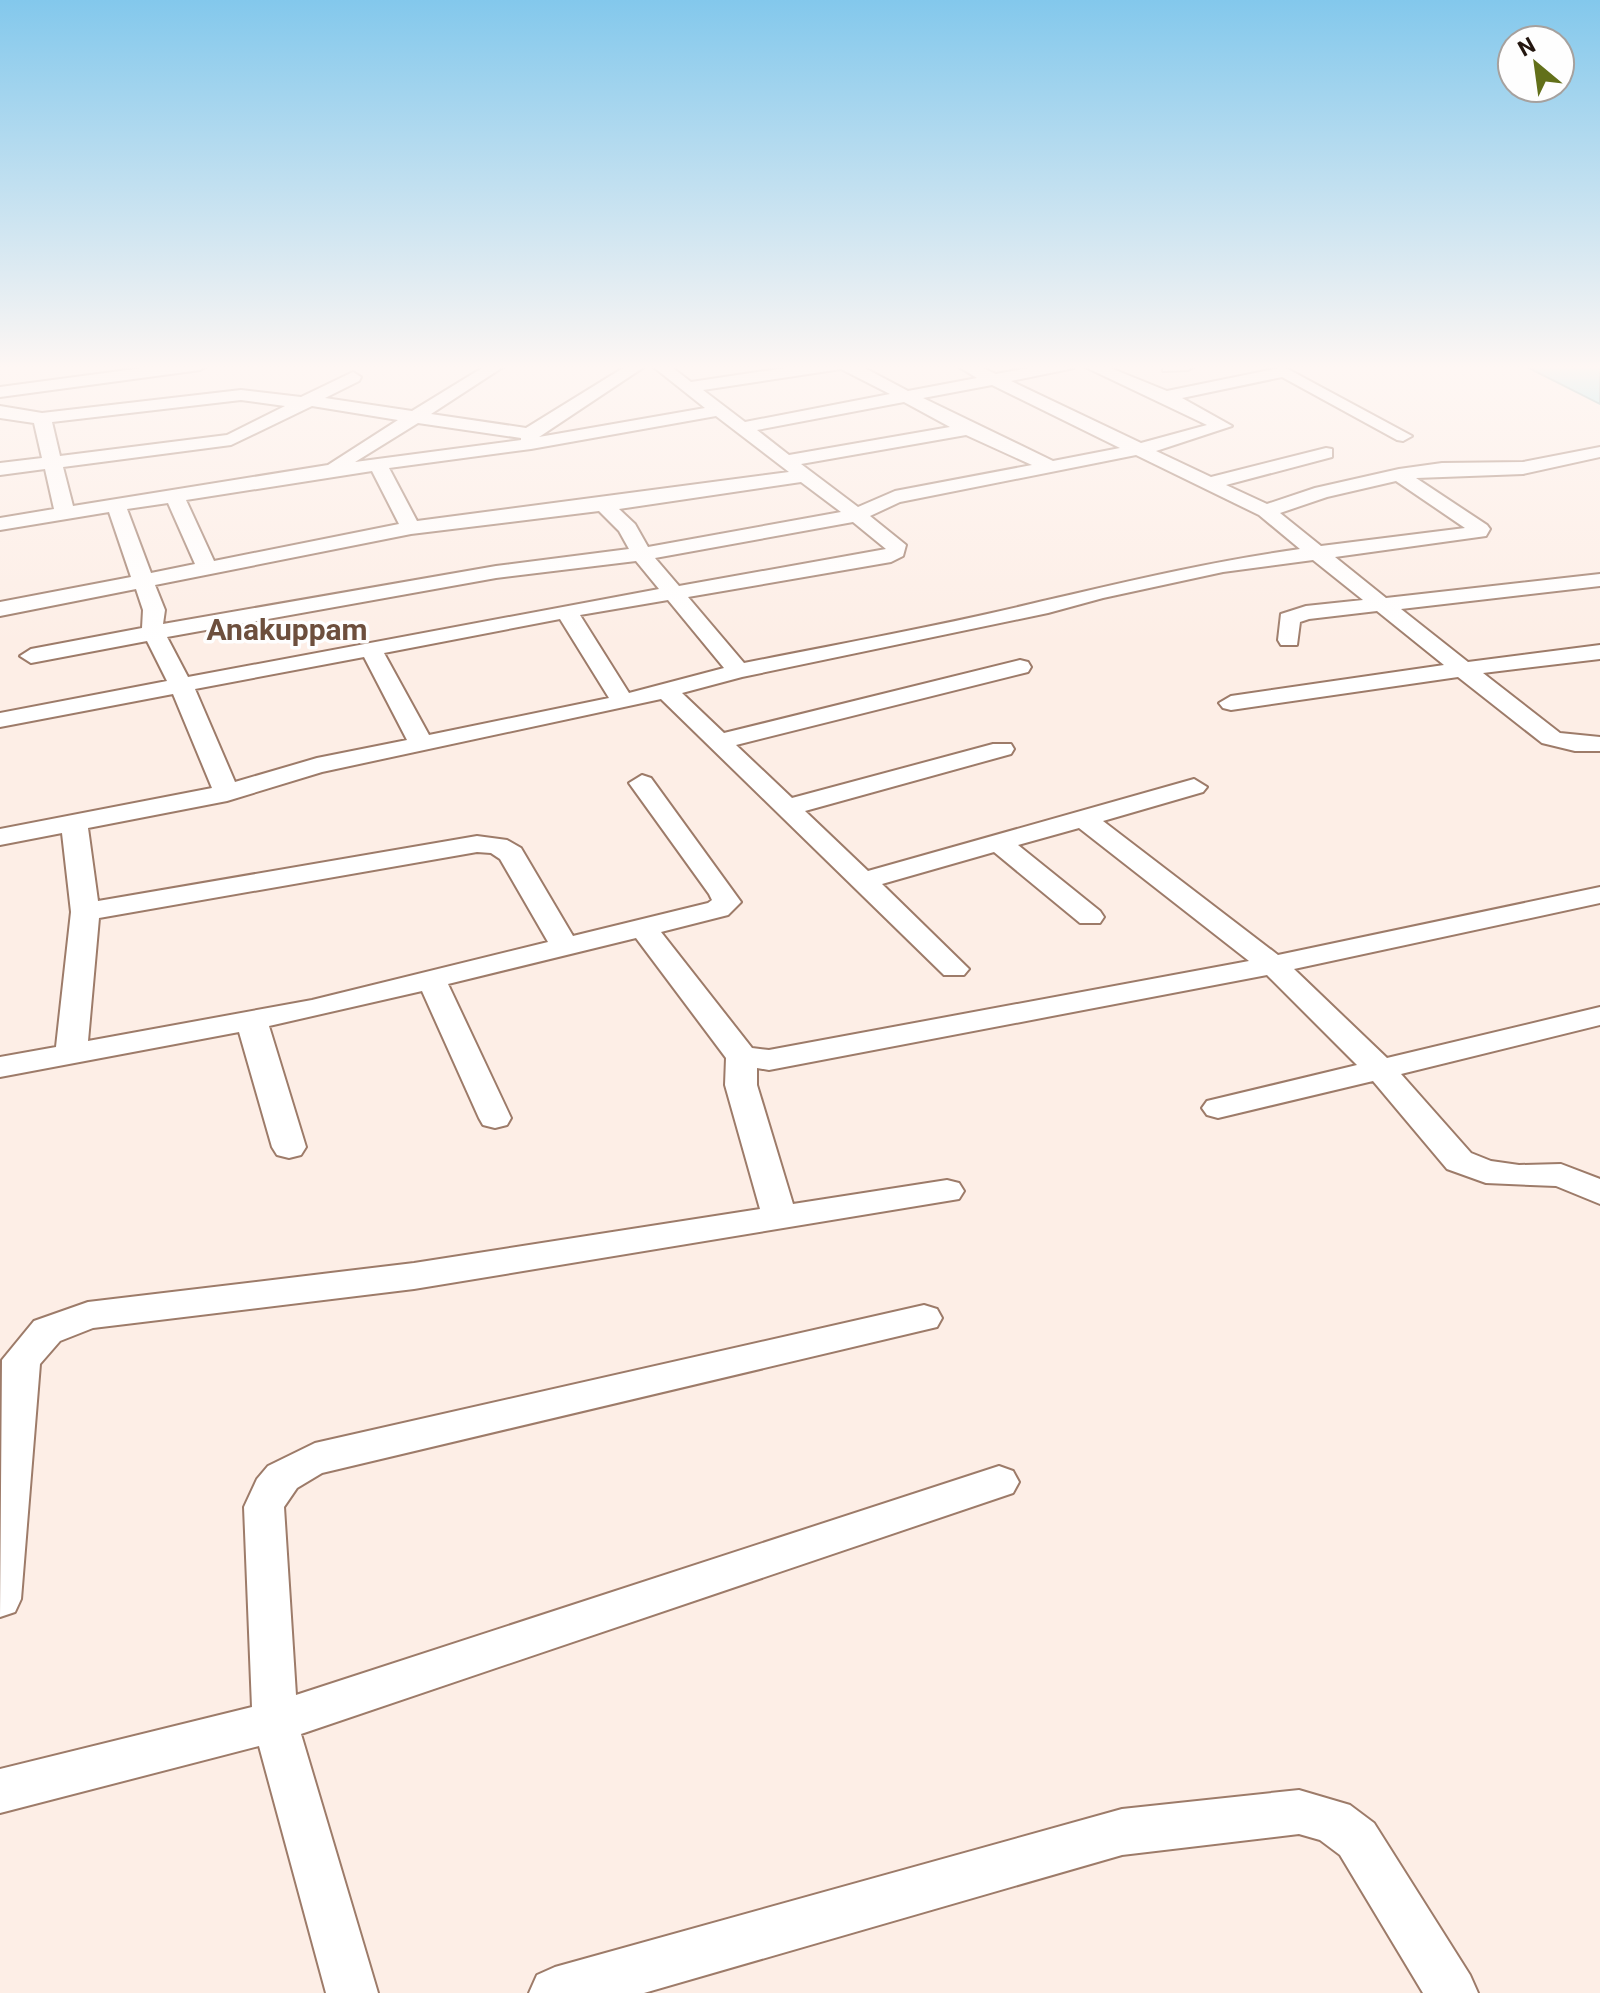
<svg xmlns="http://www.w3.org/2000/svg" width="1600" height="1993" viewBox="0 0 1600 1993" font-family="Roboto,sans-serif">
<rect width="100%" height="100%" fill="#fdeee6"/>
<path fill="#8de6f1" stroke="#6da8ad" stroke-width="2" d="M1523,365H1600V404Z"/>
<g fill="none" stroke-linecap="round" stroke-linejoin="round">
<defs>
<path id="minor" d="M165,365H208L200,370L0,397V387Z
M487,365H506L431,414L526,428L628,365H647L539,437L705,408L651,365H669L691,382L805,365H859L908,391L977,378L956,365H976L996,374L1044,365H1076L1074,368L1011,381L1141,443L1207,425L1081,365H1103L1167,391L1284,367L1412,436L1403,441L1397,440L1282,377L1182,398L1232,426L1156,451L1211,477L1326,448L1332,449V457L1226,485L1267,504L1315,488L1399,469L1442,463L1523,462L1600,447V457L1523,474L1416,478L1487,525L1490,529L1486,536L1335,557L1386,598L1600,574V586L1401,609L1468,662L1600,645V659L1483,673L1560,733L1600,737V751H1575L1542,743L1458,677L1231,710L1223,708L1219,703L1231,696L1444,665L1377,611L1309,619L1300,622L1297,645H1281L1278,640L1281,614L1306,606L1363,600L1313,560L1223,572L1103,598L1048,613L742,677L682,693L724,733L1020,660L1028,662L1031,667L1028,672L736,745L792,798L993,744H1011L1014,749L1011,754L805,811L868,871L1194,779L1207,787L1203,792L1103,821L1278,955L1600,887V903L1294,969L1387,1058L1600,1007V1025L1401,1074L1471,1153L1491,1161L1519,1165L1561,1164L1600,1179V1204L1556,1186L1486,1183L1447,1169L1373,1081L1218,1118L1207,1115L1202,1108L1207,1101L1357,1065L1267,975L769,1070L757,1068V1085L793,1204L947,1180L959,1183L964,1191L959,1199L414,1289L93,1328L60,1341L40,1364L21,1599L15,1612L0,1617L2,1360L34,1321L88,1302L414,1263L760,1209L725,1085L726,1058L636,938L448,984L511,1118L507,1125L495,1128L483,1125L479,1118L422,991L269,1026L306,1147L301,1155L289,1158L277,1155L272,1147L239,1032L0,1077V1057L56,1047L71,912L62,833L0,845V829L212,788L173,694L0,727V713L167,681L147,641L31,663L20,656L31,649L142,628L143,610L136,589L0,616V602L131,577L109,512L0,530V518L54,509L45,469L0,475V463L42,458L34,423L0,418V406L42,413L241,390L301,397L353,372L361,377L359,381L325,398L412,411ZM841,369L890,394L745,422L703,390ZM992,385L1120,448L1053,461L923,398ZM241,400L285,406L227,435L60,456L52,422ZM904,402L950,427L789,455L757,430ZM312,406L398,420L328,465L73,506L63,467L231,445ZM716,416L789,472L417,521L389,468L531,449ZM418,423L521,438V440L355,462ZM966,435L1032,465L895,491L858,507L801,464ZM1136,455L1259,515L1300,549C1213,561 1129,581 1043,601C945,625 844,643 744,663L688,597L891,562L903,556L906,545L870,516L900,502ZM372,471L399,524L214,561L186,500ZM1396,481L1465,528L1321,546L1280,513L1327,497ZM801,482L841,512L648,547L635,524L619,509ZM168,503L195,564L151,573L127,509ZM599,511L619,531L629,549L496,566L163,624L165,610L155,585L411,534ZM853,522L886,549L679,586L655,558ZM636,561L659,589L188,677L167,637L496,578ZM668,600L724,668L629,693L580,615ZM560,619L609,698L429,735L384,653ZM364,657L407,740L317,758L235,782L195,689ZM661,699L944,975H964L969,969L882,884L994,852L1080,923H1100L1104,917L1100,911L1018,845L1079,828L1249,961L769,1050L752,1048L661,932L728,915L741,902L651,778L642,775L629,783L709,894L712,900L708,903L573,936L521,848L507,840L477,836L98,901L88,828L227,801L322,772ZM477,852L491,853L500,859L548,942L312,1000L88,1041L99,918Z
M1163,365H1196L1188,370L1163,371Z
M924,1305L937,1309L942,1318L937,1327L322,1473L297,1488L284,1507L296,1695L999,1466L1013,1471L1019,1482L1013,1493L301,1734L378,1993H326L259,1746L0,1813V1769L252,1707L244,1507L257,1479L268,1466L315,1443Z
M1299,1790L1350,1805L1374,1823L1470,1975L1478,1993H1423L1340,1855L1320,1840L1299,1834L1122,1855L644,1993H529L537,1975L555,1967L1122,1809Z"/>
</defs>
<use href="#minor" stroke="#9d7b69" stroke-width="4"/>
<use href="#minor" fill="#fff" fill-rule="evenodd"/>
</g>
<linearGradient id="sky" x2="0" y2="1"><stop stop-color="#83c8ec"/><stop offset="0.57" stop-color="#fef7f4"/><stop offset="1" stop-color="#fef7f4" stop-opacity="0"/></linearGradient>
<rect width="1600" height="644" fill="url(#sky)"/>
<g text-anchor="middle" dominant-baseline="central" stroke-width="7" stroke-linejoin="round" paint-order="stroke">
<g font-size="30" font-weight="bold" fill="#6d4f3d" stroke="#fefefe">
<text x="287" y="629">Anakuppam</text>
</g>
</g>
<g transform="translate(1536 64) rotate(331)"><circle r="38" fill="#fefefe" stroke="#a6a19e" stroke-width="2"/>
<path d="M0-6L14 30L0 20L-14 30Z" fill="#62701a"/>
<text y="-12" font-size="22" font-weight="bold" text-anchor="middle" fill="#23160f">N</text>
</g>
</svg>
